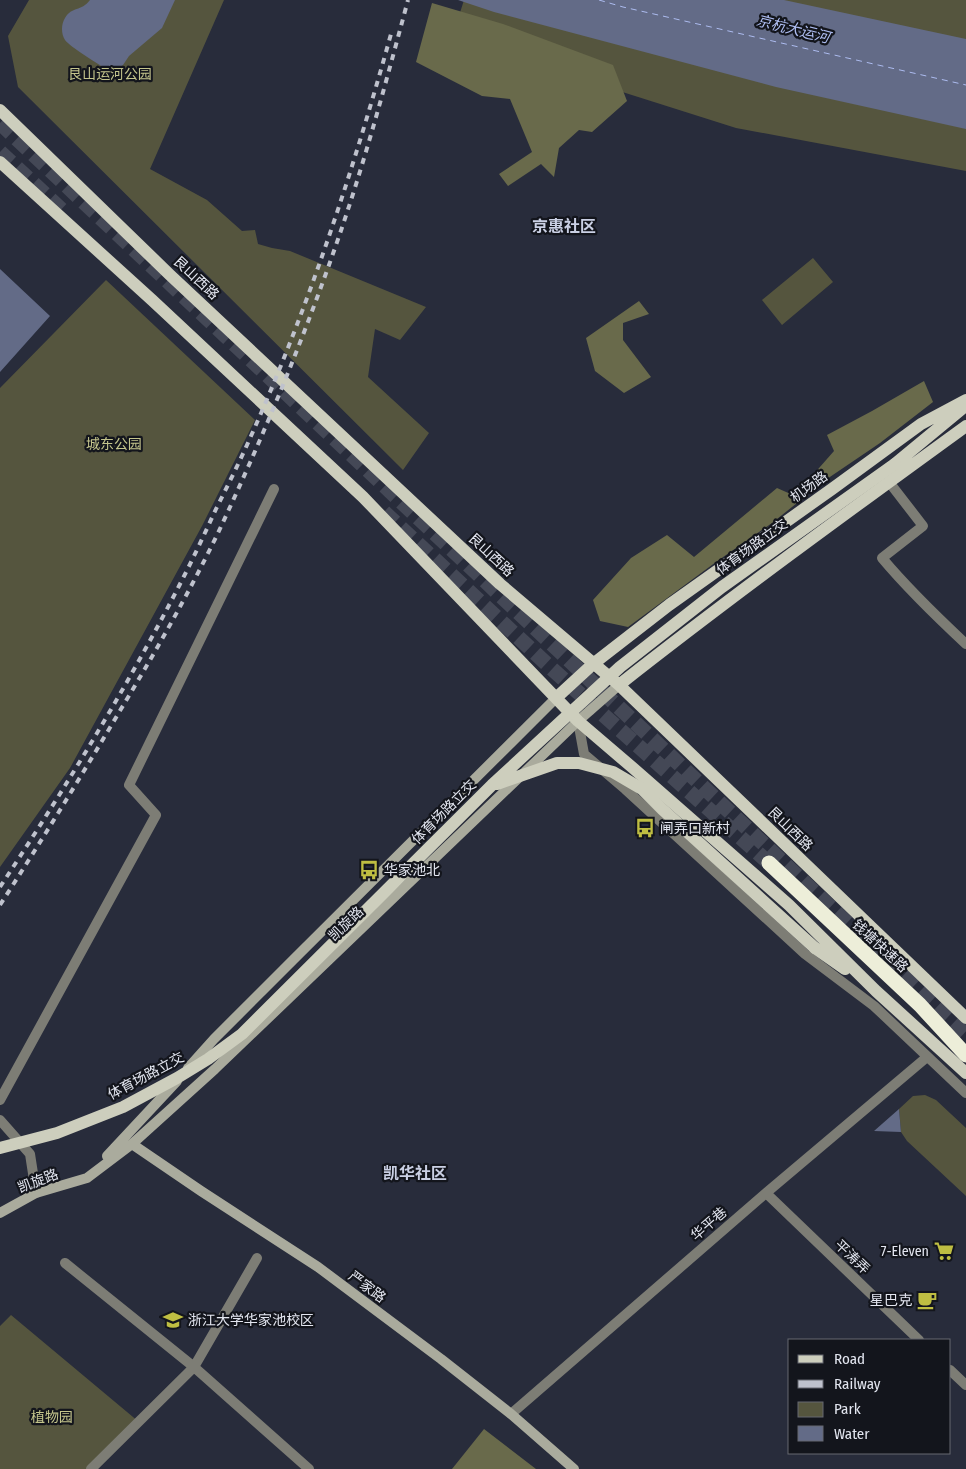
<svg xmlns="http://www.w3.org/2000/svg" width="966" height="1469" viewBox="0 0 966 1469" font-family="'Fira Sans Condensed','Noto Sans SC',sans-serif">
<rect width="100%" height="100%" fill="#282c3b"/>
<path fill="#55553e" d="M29,0H224L150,169L207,200L242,231L255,230L258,244L272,248L290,251L426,307L400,340L375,329L368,377L429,433L403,470L18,87L8,36Z
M464,0H966V171L736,128L452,38Z
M813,258L833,282L782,325L762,300Z
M106,280L255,420L202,526L70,768L0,867V388Z
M925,1095L936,1100L966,1128V1196L907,1141L901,1132L899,1109L913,1096Z
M11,1315L139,1422L91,1469H0V1326Z"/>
<path fill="#696a4b" d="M432,3L503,24L613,65L627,101L592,132L579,130L559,148L554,177L541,164L508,186L499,174L532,152L510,99L482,96L416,62Z
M639,301L649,314L623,323V340L651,377L624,393L595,371L586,338Z
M924,381L933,402L880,443L821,483L812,476L834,451L827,435L872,411Z
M777,488L802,499L772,523L716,562L628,627L600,621L593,600L631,558L667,535L694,557Z
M484,1429L536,1469H452Z"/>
<path fill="#636b87" d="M90,0H175L162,28L129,56L123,65L116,70H108C100,65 70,47 65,40C61,34 61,24 65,18C72,6 81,12 90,0Z
M458,0H784L966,39V129L776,87L494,12Z
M0,269L50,316L0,372Z
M899,1109L901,1132L874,1131Z"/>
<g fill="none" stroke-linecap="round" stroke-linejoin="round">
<path stroke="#adbcf0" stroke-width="1" stroke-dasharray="6 5" stroke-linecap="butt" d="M599,0L623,7L966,85"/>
<path stroke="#444856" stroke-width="15" stroke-dasharray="15 8" stroke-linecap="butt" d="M0,123L966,1035
M0,152L65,213
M384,512L551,668L769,863"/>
<path stroke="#7d7d75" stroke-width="10" d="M889,482L923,526L882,558C908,589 937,617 966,644
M578,721L584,754L625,789L805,954L874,1006L966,1093
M0,1100L156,815L129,785L274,489
M0,1120L30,1154L36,1193
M766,1193L919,1340
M65,1263L194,1367L309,1469
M950,1370L966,1385
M511,1414L766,1193L927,1057
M91,1469L194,1367L257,1258"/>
<path stroke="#aaab9d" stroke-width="10" d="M188,1068L214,1039L293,960L556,698
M132,1144L201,1191L318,1267L441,1359L511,1414L574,1469
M107,1156L177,1081
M0,1213L36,1193L87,1178L132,1144L215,1069L578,721L619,685"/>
<path stroke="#cdcebd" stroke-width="12" d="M0,110L170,275L500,584L619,685L966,1018
M0,162L152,300L363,497L578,721L633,768L789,905L876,991L966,1073
M895,464L964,407
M619,685C732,596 849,511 966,426
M556,698L593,664L669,605L832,489L921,424L966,400
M815,948L845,969"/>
<path stroke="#edeed9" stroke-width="15" d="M769,863L920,1005L966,1055"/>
<path stroke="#bfc2cd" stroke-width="4" stroke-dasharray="6 6" stroke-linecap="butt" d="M0,887C64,790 126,689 179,586C192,561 204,535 216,509C228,485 240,461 251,436C309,306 353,171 391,34
M0,905C42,840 82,775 121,709C156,651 189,593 218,533C262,439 302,343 336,245C364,165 386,82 408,0"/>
<path stroke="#cdcebd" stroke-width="12" d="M497,784L557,763H579L613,772L642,789L662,809L815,948
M0,1148L57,1133L123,1107L177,1078L208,1059L242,1034L492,785L620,667L722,587L895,464"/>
</g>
<defs>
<symbol id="bus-bare" viewBox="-9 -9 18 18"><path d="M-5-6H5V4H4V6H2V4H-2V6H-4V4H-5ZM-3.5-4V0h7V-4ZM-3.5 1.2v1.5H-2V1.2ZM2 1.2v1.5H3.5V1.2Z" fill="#bfbe42" stroke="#13151c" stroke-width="2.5" paint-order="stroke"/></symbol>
<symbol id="supermarket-bare" viewBox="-9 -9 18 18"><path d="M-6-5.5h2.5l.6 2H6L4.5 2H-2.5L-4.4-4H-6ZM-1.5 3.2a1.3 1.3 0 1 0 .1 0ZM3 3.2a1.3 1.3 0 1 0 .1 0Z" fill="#bfbe42" stroke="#13151c" stroke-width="2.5" paint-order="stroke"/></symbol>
<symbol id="cafe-bare" viewBox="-9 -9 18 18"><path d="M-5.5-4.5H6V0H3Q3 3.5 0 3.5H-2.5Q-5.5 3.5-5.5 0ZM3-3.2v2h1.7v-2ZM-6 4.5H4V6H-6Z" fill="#bfbe42" stroke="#13151c" stroke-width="2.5" paint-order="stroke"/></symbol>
<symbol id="university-bare" viewBox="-9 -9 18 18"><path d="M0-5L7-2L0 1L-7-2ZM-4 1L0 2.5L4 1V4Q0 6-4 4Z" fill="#bfbe42" stroke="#13151c" stroke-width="2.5" paint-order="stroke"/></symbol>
</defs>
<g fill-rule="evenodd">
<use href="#bus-bare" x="631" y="814" width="28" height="28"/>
<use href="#bus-bare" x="355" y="856" width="28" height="28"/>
<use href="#supermarket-bare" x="930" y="1237" width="28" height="28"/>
<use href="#cafe-bare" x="913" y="1286" width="28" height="28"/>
<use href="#university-bare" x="159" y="1306" width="28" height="28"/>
</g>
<g text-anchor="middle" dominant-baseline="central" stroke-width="4.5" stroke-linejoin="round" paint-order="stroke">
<g font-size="14" fill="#c4c58c" stroke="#13151c">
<text x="110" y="74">艮山运河公园</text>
<text x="114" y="444">城东公园</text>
<text x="52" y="1417">植物园</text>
</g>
<g font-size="14" fill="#e3e6f0" stroke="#13151c">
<text transform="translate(196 278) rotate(43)">艮山西路</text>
<text transform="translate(809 487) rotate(-36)">机场路</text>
<text transform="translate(752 547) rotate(-36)">体育场路立交</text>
<text transform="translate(491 555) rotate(43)">艮山西路</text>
<text transform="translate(444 812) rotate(-45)">体育场路立交</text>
<text transform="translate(790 829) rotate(44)">艮山西路</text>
<text transform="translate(346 924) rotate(-44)">凯旋路</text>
<text transform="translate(880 946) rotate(43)">钱塘快速路</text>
<text transform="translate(146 1076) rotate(-28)">体育场路立交</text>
<text transform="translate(38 1181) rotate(-21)">凯旋路</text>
<text transform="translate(709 1224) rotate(-41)">华平巷</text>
<text transform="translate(852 1257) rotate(44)">平涛弄</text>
<text transform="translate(367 1287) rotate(37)">严家路</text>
</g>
<g font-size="14" fill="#e3e6f0" stroke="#13151c" text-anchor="start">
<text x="660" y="828">闸弄口新村</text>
<text x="384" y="870">华家池北</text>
<text x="929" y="1251" text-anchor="end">7-Eleven</text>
<text x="912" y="1300" text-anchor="end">星巴克</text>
<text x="188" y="1320">浙江大学华家池校区</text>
</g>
<g font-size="15" font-style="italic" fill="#adbcf0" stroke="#13151c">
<text transform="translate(793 29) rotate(14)">京杭大运河</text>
</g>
<g font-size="16" font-weight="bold" fill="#cad0e4" stroke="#13151c">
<text x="564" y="226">京惠社区</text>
<text x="415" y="1173">凯华社区</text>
</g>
</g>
<rect x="788" y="1339" width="162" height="115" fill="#13151c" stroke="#666971"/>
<rect x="798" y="1355" width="25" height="8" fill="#cdcebd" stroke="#666971"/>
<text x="834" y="1364" font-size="15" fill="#e3e6f0">Road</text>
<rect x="798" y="1380" width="25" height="8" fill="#bfc2cd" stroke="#666971"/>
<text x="834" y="1389" font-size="15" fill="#e3e6f0">Railway</text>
<rect x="798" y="1402" width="25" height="15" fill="#55553e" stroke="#666971"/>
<text x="834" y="1414" font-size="15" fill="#e3e6f0">Park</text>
<rect x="798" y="1426" width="25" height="15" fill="#636b87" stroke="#666971"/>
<text x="834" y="1439" font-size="15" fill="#e3e6f0">Water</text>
</svg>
